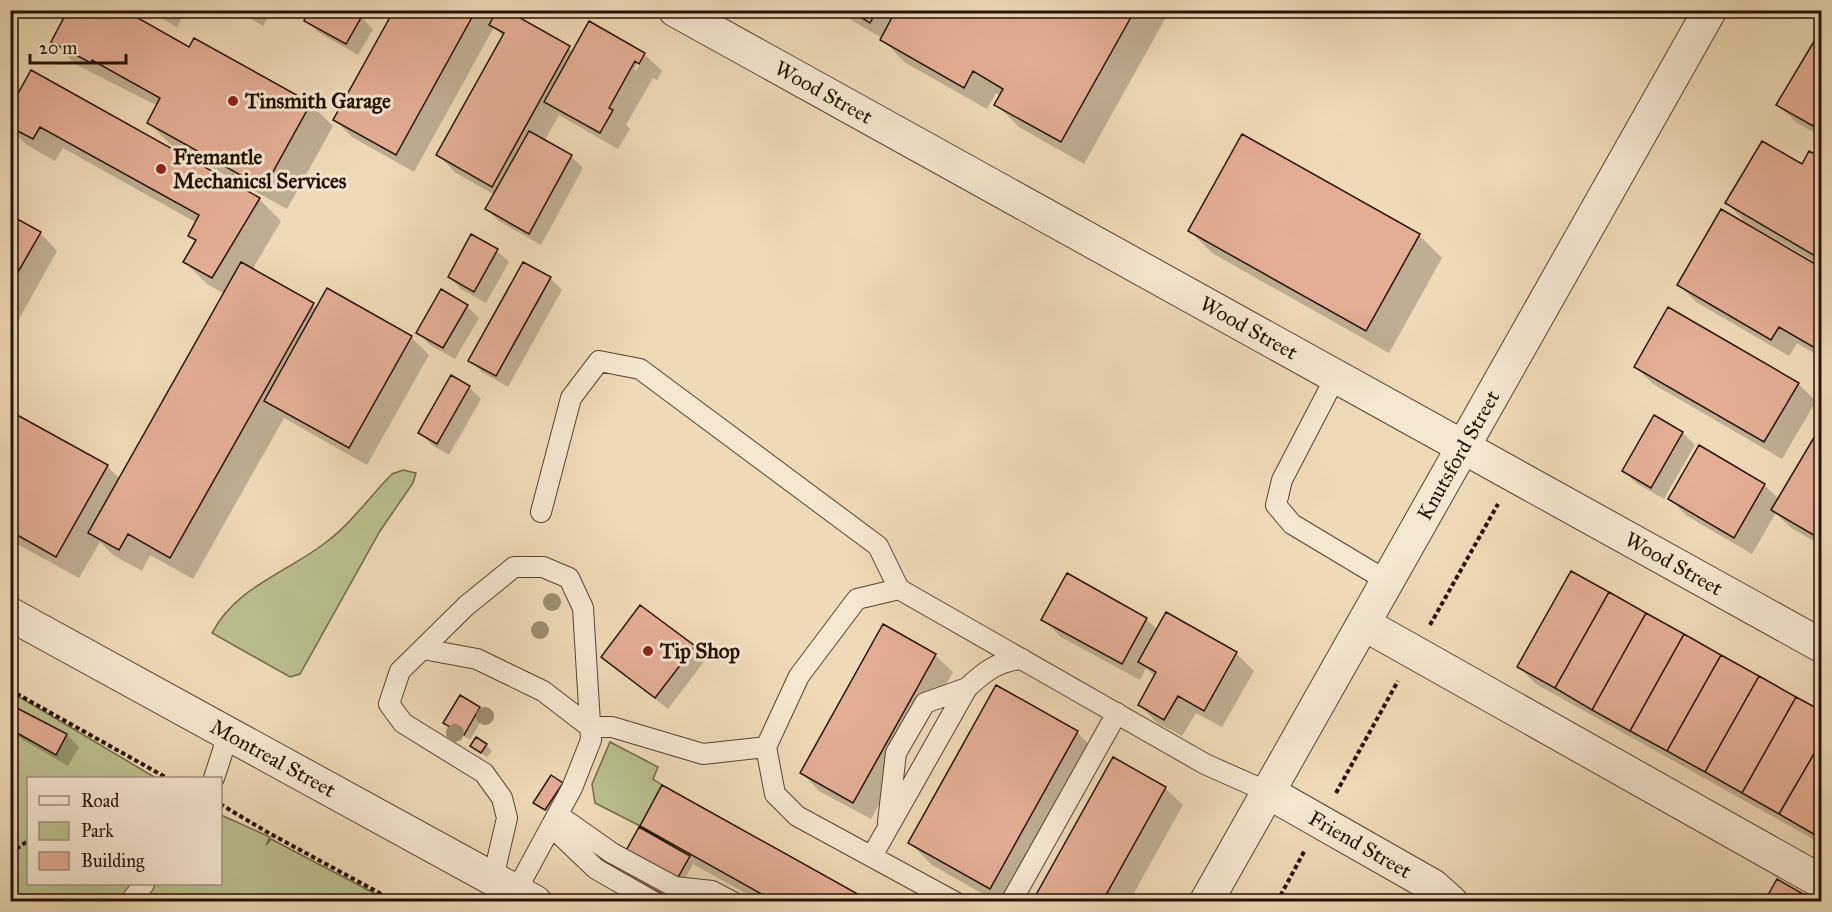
<svg xmlns="http://www.w3.org/2000/svg" width="1832" height="912" viewBox="0 0 1832 912" font-family="'IM FELL Great Primer',serif">
<rect width="100%" height="100%" fill="#efdab7"/>
<filter id="stains"><feTurbulence type="fractalNoise" baseFrequency=".00333" numOctaves="4"/><feColorMatrix values="0 0 0 0 .2 0 0 0 0 .09 0 0 0 0 .02 0 0 0 .5 -.17"/></filter>
<radialGradient id="worn" r=".72"><stop offset=".6" stop-color="#630" stop-opacity="0"/><stop offset="1" stop-color="#630" stop-opacity=".3"/></radialGradient>
<path fill="#babf8e" stroke="#6f6849" stroke-width="1.5" d="M403,470L416,473L413,483L380,531L300,674L290,677L212,633C236,587 286,573 325,543C351,524 370,496 392,474Z
M11,692L156,778H28V884H220L221,815L270,837L266,845L271,839L389,901L11,902Z
M610,742L658,767L653,779L662,785L640,826L595,803L592,784Z"/>
<path fill="#0003" fill-rule="evenodd" d="M147,10H186L177,27Z
M235,10H272L263,26Z
M395,10H495L574,52L644,54L662,71L657,80L653,78L626,125L630,129L618,149L559,115L544,141L571,156L583,168L541,245L499,221L487,209L495,195L456,173L438,155L504,37L494,27L414,172L352,137L335,120ZM641,57H644L636,71L634,69Z
M834,10H1170L1084,164L1019,127L996,104L1001,96L996,93L987,109L904,62L882,38Z
M361,17L373,29L358,55L318,32L306,20Z
M1822,36V137L1796,122L1778,105Z
M53,41L190,49L310,104L333,126L287,209L171,145L149,123L158,106L75,64Z
M10,111L259,199L281,221L252,270L318,309L328,290L411,337L429,355L367,465L284,418L193,579L150,555L142,571L113,555L100,542L79,578L10,540V413L107,466L120,479L225,294L207,284L185,262L196,242L190,236L197,223L63,148L55,161L27,145L10,129Z
M1243,136L1419,235L1442,258L1389,353L1212,253L1190,231Z
M1822,160V266L1744,221L1727,203L1802,166Z
M10,217L40,233L57,251L14,328L10,327Z
M472,236L497,251L509,262L486,303L461,289L449,277Z
M1822,270V358L1797,343L1789,356L1696,302L1679,284Z
M550,278L562,290L508,387L482,372L470,360Z
M467,306L479,318L455,359L430,345L418,333Z
M1636,367L1798,384L1816,401L1782,459L1653,384Z
M469,387L481,399L449,455L432,445L420,433Z
M1655,418L1683,433L1695,445L1664,499L1636,483L1624,471Z
M1822,427V546L1790,527L1776,513L1752,554L1687,516L1670,499L1764,485L1779,499Z
M1043,619H1146L1158,630L1236,653L1254,671L1222,727L1196,713L1182,736L1157,723L1140,705L1155,677L1146,668L1140,680L1061,637Z
M694,647L706,659L668,709L602,657Z
M935,655L953,672L871,819L819,791L802,773Z
M1519,667L1822,713V844L1536,684Z
M461,697L485,714L470,740L445,723Z
M15,709L67,735L79,747L68,766L18,737L10,729Z
M1077,732L1099,755L1018,902H997L932,865L910,843Z
M486,745L492,751L487,757L472,746Z
M562,784L567,790L551,815L535,802Z
M1165,788L1183,805L1129,902H1034Z
M642,825L869,902H761L693,864L672,902L617,869L651,834Z"/>
<path fill="#e4ae95" stroke="#241104" stroke-width="1.5" d="M68,10H124L189,47L194,38L311,103L264,188L147,123L160,98L92,60L91,63L51,42Z
M309,10H352L362,16L346,44L304,21Z
M394,10H476L396,155L333,120Z
M497,10H506L570,46L492,187L436,155L504,33L489,25Z
M849,10H877L870,23Z
M896,10H1135L1061,142L994,105L1003,89L973,71L964,88L880,40Z
M589,21L645,53L639,64L635,61L609,108L613,110L600,133L544,102Z
M1819,33L1822,34V131L1776,105Z
M31,70L260,198L212,278L183,262L196,240L188,236L199,215L40,127L33,139L10,127V108Z
M529,131L572,155L529,234L485,209Z
M1242,134L1420,234L1366,331L1188,231Z
M1762,141L1802,164L1809,151L1822,158V260L1725,203Z
M1721,209L1822,268V352L1779,327L1771,340L1677,285Z
M10,215L41,232L10,286Z
M471,234L498,249L474,292L448,277Z
M241,262L314,303L170,558L128,534L119,550L88,533Z
M523,262L551,277L496,376L468,361Z
M327,288L412,336L349,448L264,401Z
M441,289L468,305L443,348L416,333Z
M1668,307L1799,383L1764,442L1634,367Z
M451,375L470,386L437,444L418,433Z
M10,411L108,465L56,557L10,531Z
M1654,415L1683,432L1651,488L1622,471Z
M1822,424V540L1771,510Z
M1699,445L1765,484L1734,538L1668,499Z
M1571,571L1609,592L1555,688L1517,667Z
M1067,573L1147,618L1122,664L1041,620Z
M1609,592L1646,613L1592,710L1555,688Z
M640,605L695,646L655,698L601,657Z
M1166,612L1237,652L1204,711L1178,696L1164,720L1138,705L1156,672L1138,662Z
M1646,613L1684,634L1630,731L1592,710Z
M883,624L936,654L853,803L800,773Z
M1684,634L1721,655L1667,751L1630,731Z
M1721,655L1759,676L1705,772L1667,751Z
M1759,676L1796,697L1742,793L1705,772Z
M996,685L1078,731L990,889L908,843Z
M460,695L480,707L464,735L443,723Z
M1796,697L1822,711V740L1779,814L1742,793Z
M15,707L67,734L56,755L10,729V715Z
M476,737L487,744L481,753L470,746Z
M1822,740V828L1817,836L1779,814Z
M1113,757L1166,787L1102,902H1032Z
M551,775L563,783L545,810L533,803Z
M662,785L872,902H776L640,826Z
M639,827L690,856L667,897L616,869Z
M1777,879L1817,902H1764Z"/>
<g fill="none" stroke-linecap="round" stroke-linejoin="round">
<defs>
<path id="service" d="M1335,378L1282,480L1276,505L1292,524L1387,581
M541,512L571,398L599,361L640,369L878,546L899,589
M423,649L477,659L543,691L590,727H612L703,754L766,747
M214,778L228,735
M558,815L612,853L675,887L712,891L733,902
M888,822L896,753L925,703L967,688
M551,826L596,869L654,902
M872,856L967,688C984,672 998,661 1022,659
M493,878L507,818L502,798L484,773L403,723L389,704L400,671L466,606L514,567H543L569,578L583,608L591,740L572,788L516,891
M130,902L144,884
M955,902L797,816L775,794L766,747L799,676L857,599L899,589L1205,764L1268,792
M1011,902L1117,713"/>
<g id="minor">
<path id="s1" d="M675,10L1822,646"/>
<path d="M1364,624L1822,882"/>
<path id="s2" d="M1268,792L1433,886L1451,902"/>
<path id="s3" d="M1206,902L1710,10"/>
</g>
<g id="tertiary">
<path id="s4" d="M10,614L535,902"/>
</g>
</defs>
<use href="#service" stroke="#574331" stroke-width="22"/>
<use href="#minor" stroke="#574331" stroke-width="35"/>
<use href="#tertiary" stroke="#574331" stroke-width="35"/>
<path stroke="#241104" stroke-width="4" stroke-dasharray="4.5 3" stroke-linecap="butt" d="M1430,625L1498,504
M10,690L167,778
M10,702L15,693
M1336,793L1398,681
M220,804L267,832L396,902
M10,853L28,841
M1277,902L1305,850"/>
<use href="#service" stroke="#f5e7d0" stroke-width="20"/>
<use href="#minor" stroke="#f5e7d0" stroke-width="33"/>
<use href="#tertiary" stroke="#f5e7d0" stroke-width="33"/>
</g>
<g fill="#9c8d6f">
<circle cx="552" cy="602" r="9"/>
<circle cx="540" cy="630" r="9"/>
<circle cx="485" cy="716" r="9"/>
<circle cx="455" cy="733" r="9"/>
</g>
<g fill="#8f2418" stroke="#f5e7d0" stroke-width="2">
<circle cx="233" cy="101" r="6"/>
<circle cx="161" cy="169" r="6"/>
<circle cx="648" cy="651" r="6"/>
</g>
<g text-anchor="middle" dominant-baseline="central" stroke-width="6" stroke-linejoin="round" paint-order="stroke">
<g font-size="21" fill="#241104" stroke="#f5e7d0">
<text stroke="none"><textPath href="#s1" startOffset="170">Wood Street</textPath></text>
<text stroke="none"><textPath href="#s1" startOffset="656">Wood Street</textPath></text>
<text stroke="none"><textPath href="#s3" startOffset="513">Knutsford Street</textPath></text>
<text stroke="none"><textPath href="#s1" startOffset="1142">Wood Street</textPath></text>
<text stroke="none"><textPath href="#s4" startOffset="300">Montreal Street</textPath></text>
<text stroke="none"><textPath href="#s2" startOffset="106">Friend Street</textPath></text>
</g>
<g font-size="21" font-weight="bold" fill="#241104" stroke="#f5e7d0" text-anchor="start">
<text x="245" y="101">Tinsmith Garage</text>
<text x="173" y="157">Fremantle<tspan x="173" dy="24">Mechanicsl Services</tspan></text>
<text x="660" y="651">Tip Shop</text>
</g>
</g>
<rect width="1832" height="912" fill="none" stroke="#efdab7" stroke-width="36"/>
<rect x="12" y="12" width="1808" height="888" fill="none" stroke="#241104" stroke-width="3"/>
<rect x="18" y="18" width="1796" height="876" fill="none" stroke="#241104" stroke-width="1.5"/>
<rect x="27" y="777" width="195" height="108" fill="#f5e7d0" stroke="#a1917e" stroke-width="1.5"/>
<rect x="39" y="796" width="30" height="9" fill="#f5e7d0" stroke="#a1917e" stroke-width="1.5"/>
<text x="81" y="807" font-size="18" fill="#241104">Road</text>
<rect x="39" y="822" width="30" height="18" fill="#babf8e" stroke="#a1917e" stroke-width="1.5"/>
<text x="81" y="837" font-size="18" fill="#241104">Park</text>
<rect x="39" y="852" width="30" height="18" fill="#e4ae95" stroke="#a1917e" stroke-width="1.5"/>
<text x="81" y="867" font-size="18" fill="#241104">Building</text>
<path d="M30 54v9h96v-9" fill="none" stroke="#241104" stroke-width="3"/>
<text x="39" y="54" font-size="18" fill="#241104" stroke="#f5e7d0" stroke-width="4.5" paint-order="stroke">20 m</text>
<rect width="100%" height="100%" filter="url(#stains)"/>
<rect width="100%" height="100%" fill="url(#worn)"/>
</svg>
